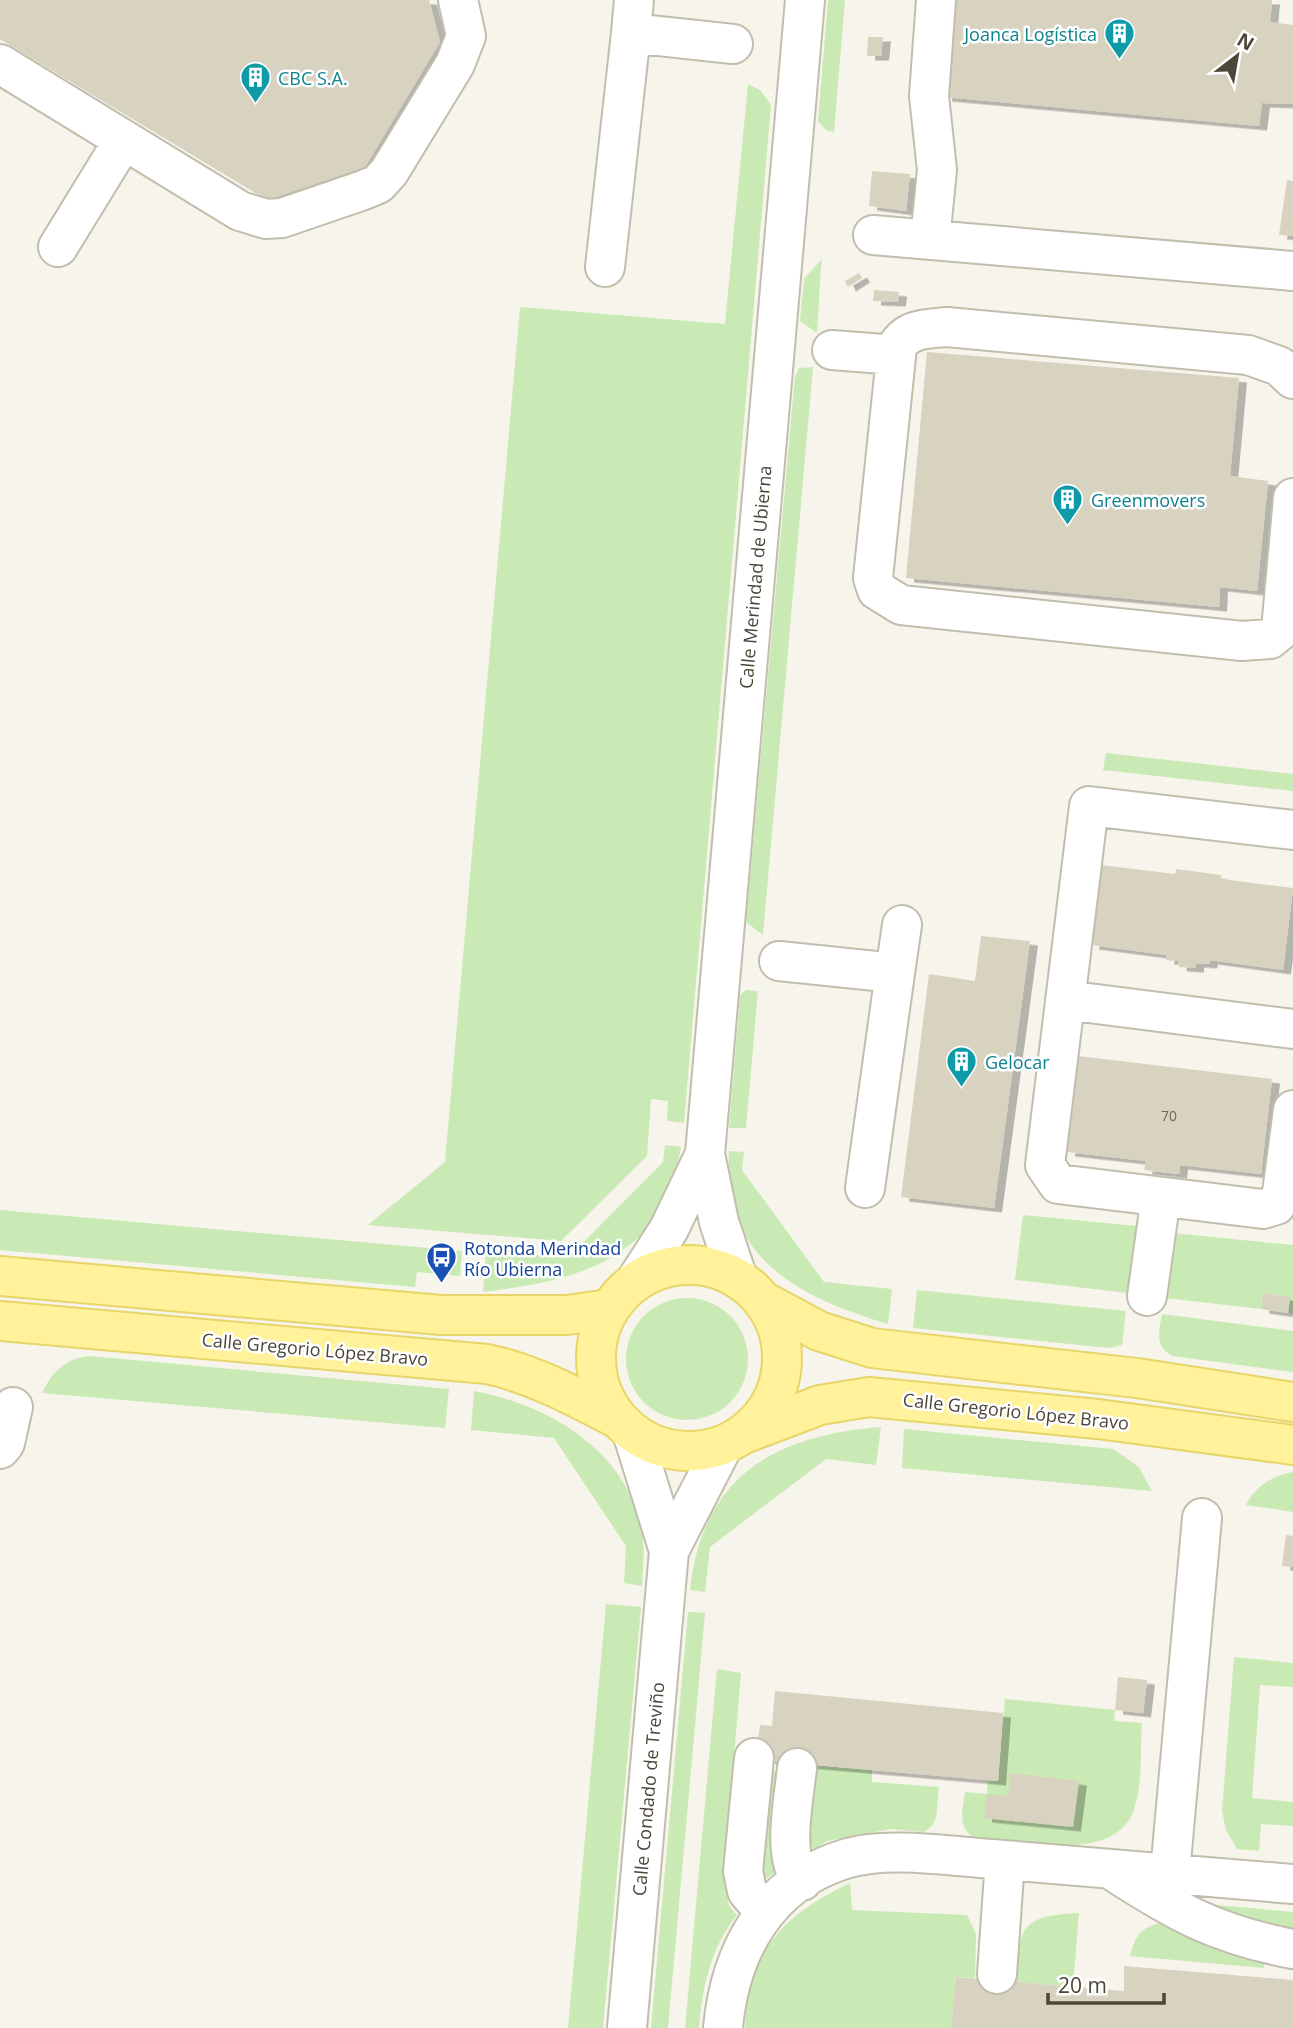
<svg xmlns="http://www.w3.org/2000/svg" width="1293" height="2028" viewBox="0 0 1293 2028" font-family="'Open Sans',sans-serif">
<defs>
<filter id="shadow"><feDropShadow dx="8" dy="4.5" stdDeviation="0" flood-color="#0004"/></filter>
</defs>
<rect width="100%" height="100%" fill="#f6f4eb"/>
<path fill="#c9eab4" d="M828,0H845L834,132L826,130L818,121Z
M748,84L760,90L771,105L684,1123L667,1121L668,1101L651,1099L647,1156L561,1241L368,1225L445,1162L520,307L725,324Z
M822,259L821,266L817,333L800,321L804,279Z
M813,367L763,935L746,922L795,376L799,368Z
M1106,753L1293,774V791L1103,770Z
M746,990L758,991L746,1128H729L740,995Z
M665,1145L681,1147C677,1166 675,1187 665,1204C625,1271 554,1283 483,1292L486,1251L568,1258L663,1162Z
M729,1151L744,1152L742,1170L824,1282L892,1289L888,1324C799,1297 721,1259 729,1151Z
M0,1210L462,1251L460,1276L417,1272L415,1287L0,1250Z
M1023,1215L1137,1226L1128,1293L1015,1280Z
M1173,1233L1293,1245V1314L1288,1313L1289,1297L1263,1293L1261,1309L1165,1298Z
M917,1290L1126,1311L1122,1345L1109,1348L913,1328Z
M626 1359a61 61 0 1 1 122 0a61 61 0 1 1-122 0Z
M1162,1314L1293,1331V1372L1172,1356C1154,1345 1159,1332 1162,1314Z
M89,1356L449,1389L445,1428L42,1393C52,1372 65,1359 89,1356Z
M474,1391C549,1405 628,1451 642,1532C645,1550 643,1568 642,1586L624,1583L626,1546L554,1438L471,1430Z
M881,1427L876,1465L826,1459L710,1547L705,1592L690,1590C702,1477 774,1435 881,1427Z
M904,1429L1113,1449L1139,1467L1152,1491L902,1468Z
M1293,1472V1512L1246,1505C1255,1487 1273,1475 1293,1472Z
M606,1604L641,1607L603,2028H568Z
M688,1612L705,1613L668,2028H651Z
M1234,1657L1293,1663V1687L1260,1685L1252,1798L1293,1802V1826L1261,1824L1259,1851L1237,1849L1226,1830L1222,1811Z
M717,1669L741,1673L724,1879L729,1906L737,1915C711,1947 702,1988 699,2028H685Z
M1005,1699L1115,1710L1114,1721L1142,1723C1140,1750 1143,1783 1134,1809C1116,1865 1021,1841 976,1838C956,1830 963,1808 965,1792L987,1794L988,1780L998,1781Z
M807,1765L872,1770V1782L939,1787L936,1818L932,1826L924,1832L891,1829L827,1841L815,1849L805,1843Z
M771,1771L784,1772L774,1873L764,1880H761Z
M850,1883L852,1910L967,1915L976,1934L975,1978L956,1977L951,2028H745C747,1952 784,1914 850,1883Z
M1183,1902L1293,1912V1939Z
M1079,1913L1073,1987L1016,1982C1020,1927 1019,1916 1079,1913Z
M1160,1923L1264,1958V1968L1130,1956C1135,1937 1141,1927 1160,1923Z"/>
<path fill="#d8d2c0" filter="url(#shadow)" d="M0,0H429L440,42L365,167L267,200L0,39Z
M953,0H1272L1270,22L1293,25V104L1262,103L1259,126L944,97Z
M868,37H883L881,56H867Z
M872,171L910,174L906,211L869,206Z
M1287,180L1293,181V236L1279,235Z
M859,273L862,278L848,287L845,281Z
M874,290L899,292L898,302L873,301Z
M927,352L1239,378L1230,476L1268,481L1257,591L1220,587L1219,607L906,578Z
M1101,865L1175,874L1176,869L1221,875V879L1293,888L1283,970L1210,960L1209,964L1196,963V968L1179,967L1178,961L1166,960L1167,955L1091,945Z
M981,936L1030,941L994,1208L901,1197L929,974L975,981Z
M1078,1056L1272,1079L1261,1174L1180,1165L1179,1174L1144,1170L1146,1161L1067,1152Z
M1263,1293L1290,1297L1288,1313L1261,1309Z
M1286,1535L1293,1536V1567L1282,1566Z
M1118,1677L1147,1680L1143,1713L1115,1710Z
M775,1691L1003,1713L998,1781L769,1761L757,1748L760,1725L772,1726Z
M1010,1773L1079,1781L1073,1827L984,1818L987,1794L1008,1796Z
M1124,1966L1293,1980V2028H951L956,1977L1124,1991Z"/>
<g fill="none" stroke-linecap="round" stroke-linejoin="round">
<defs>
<path id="minor" d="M631,33L634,0
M0,64L240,211L266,219L282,218L361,191L378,184L389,172L455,64L466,36L458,0
M873,235L1293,271
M930,240L937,170L929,96L936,0
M58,247L123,141
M605,267L631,33L733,44
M832,350L896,355
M1293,379L1279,366L1248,355L947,327C927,329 907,328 897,347L873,578L877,590L901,605L1242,641L1270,639L1281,630L1293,498
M1293,830L1089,806L1045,1165L1058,1184L1263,1209L1276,1205L1282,1193L1293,1110
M779,961L895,973L865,1188
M895,973L902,925
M1065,1000L1293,1029
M738,1279L719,1222L705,1154L805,0
M635,1282L669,1229L705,1154
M1147,1296L1161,1197
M632,1432L669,1551
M0,1449L5,1443L13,1407
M754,1758L743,1871L747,1891L765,1912
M797,1768C794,1798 781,1858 802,1881
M1113,1871C1176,1912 1218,1935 1293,1949
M1170,1873L1202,1518
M997,1974L1005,1860
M627,2028L669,1551L723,1446
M723,2028C730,1951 767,1883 845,1859C886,1846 949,1856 992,1859C1093,1867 1193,1876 1293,1884"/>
<path id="major" d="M596 1358a93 93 0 1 1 186 0a93 93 0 1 1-186 0Z
M0,1276L441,1315H567L609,1309
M763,1301L819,1331L872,1348L1137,1378L1293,1402
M0,1321L487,1364C534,1374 576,1397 618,1419
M746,1433L820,1405L869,1397L1098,1419L1293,1445"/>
</defs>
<use href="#minor" stroke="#c2bead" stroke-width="42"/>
<use href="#major" stroke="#e7d568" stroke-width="42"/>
<use href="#minor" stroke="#fff" stroke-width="38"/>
<use href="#major" stroke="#fff29b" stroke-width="38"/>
</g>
<defs>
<symbol id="building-pin" viewBox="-11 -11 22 30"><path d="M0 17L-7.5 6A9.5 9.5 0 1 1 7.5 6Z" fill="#0f9aa8" stroke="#fff"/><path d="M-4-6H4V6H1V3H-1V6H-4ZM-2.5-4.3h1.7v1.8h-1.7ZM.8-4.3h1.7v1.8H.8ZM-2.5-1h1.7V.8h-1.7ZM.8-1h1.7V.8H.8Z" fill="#fff"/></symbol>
<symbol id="bus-pin" viewBox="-11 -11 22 30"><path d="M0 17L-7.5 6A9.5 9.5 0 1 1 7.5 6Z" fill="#1a4fb4" stroke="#fff"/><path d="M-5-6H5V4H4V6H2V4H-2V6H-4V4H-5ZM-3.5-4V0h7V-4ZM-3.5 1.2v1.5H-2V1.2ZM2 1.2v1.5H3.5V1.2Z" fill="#fff"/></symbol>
</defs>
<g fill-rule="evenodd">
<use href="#building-pin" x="1102" y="16" width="35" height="47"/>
<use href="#building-pin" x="238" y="60" width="35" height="47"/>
<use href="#building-pin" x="1050" y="482" width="35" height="47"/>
<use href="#building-pin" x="944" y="1044" width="35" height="47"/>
<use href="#bus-pin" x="424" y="1240" width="35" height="47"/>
</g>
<g text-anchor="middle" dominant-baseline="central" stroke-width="5" stroke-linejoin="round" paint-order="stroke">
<g font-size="14" fill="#6e695a">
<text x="1169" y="1115">70</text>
</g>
<g font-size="18" fill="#0d838f" stroke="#fff" text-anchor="start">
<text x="1097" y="34" text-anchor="end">Joanca Logística</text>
<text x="278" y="78">CBC S.A.</text>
<text x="1091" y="500">Greenmovers</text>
<text x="985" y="1062">Gelocar</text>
</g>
<g font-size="18" fill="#4b4638" stroke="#fff">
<text transform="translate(755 577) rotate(-85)">Calle Merindad de Ubierna</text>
<text transform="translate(315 1349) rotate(5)">Calle Gregorio López Bravo</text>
<text transform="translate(1016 1411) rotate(6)">Calle Gregorio López Bravo</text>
<text transform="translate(648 1789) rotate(-85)">Calle Condado de Treviño</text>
</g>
<g font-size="18" fill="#164399" stroke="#fff" text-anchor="start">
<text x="464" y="1248">Rotonda Merindad<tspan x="464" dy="21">Río Ubierna</tspan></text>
</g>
</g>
<g transform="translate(1237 56) rotate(31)" stroke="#ffffff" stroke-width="5" paint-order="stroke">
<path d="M0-5L12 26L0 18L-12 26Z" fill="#4b4638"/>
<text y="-10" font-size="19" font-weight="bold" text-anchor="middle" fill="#4b4638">N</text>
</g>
<path d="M1048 1993v10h116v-10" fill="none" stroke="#4b4638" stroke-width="3.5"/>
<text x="1058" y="1993" font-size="21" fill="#4b4638" stroke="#ffffff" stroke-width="5" paint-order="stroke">20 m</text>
</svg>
